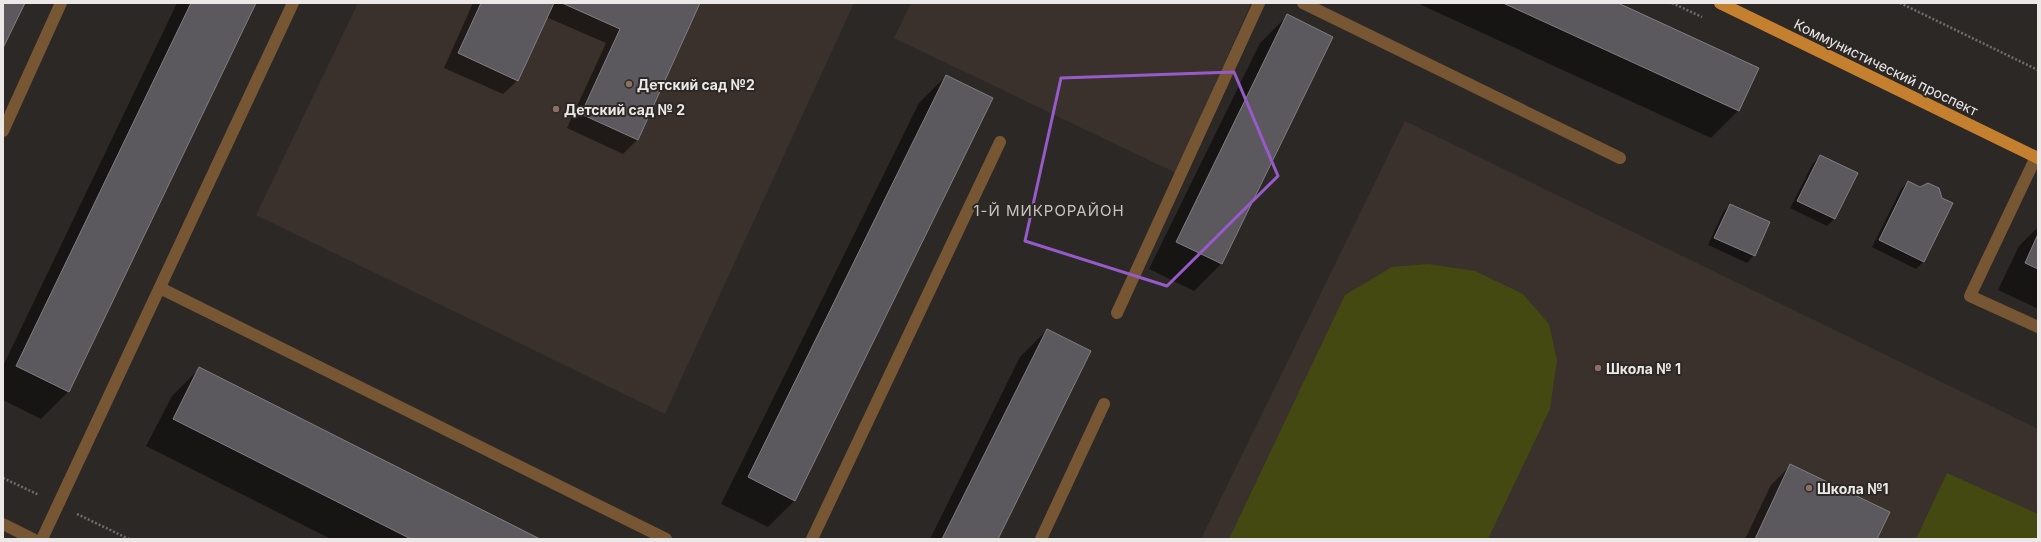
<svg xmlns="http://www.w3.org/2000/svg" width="2041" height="542" viewBox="0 0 2041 542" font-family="Inter,sans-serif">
<rect width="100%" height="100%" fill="#2c2826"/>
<path fill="#3a312c" d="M358,3H854L665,414L256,215Z
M911,3H1251L1176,173L894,38Z
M1405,121L2038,429V539H1201Z"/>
<path fill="#434911" d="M1428,264L1475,271L1523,294L1549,324L1557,360L1550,409L1488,539H1229L1345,295L1392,267Z
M1947,473L2038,514V539H1916Z"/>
<path fill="#0007" d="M177,3H255L68,392L41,419L3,400V366Z
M473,3H699L638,139L623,154L567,128L606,43L546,17L518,80L503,94L444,68Z
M1417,3H1615L1758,68L1738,111L1711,138Z
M1287,16L1332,37L1221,264L1194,291L1149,269L1260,43Z
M946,76L795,500L768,527L721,504L919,103Z
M1820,156L1856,174L1834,219L1827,226L1790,208L1813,163Z
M1908,182L1952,203L1923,262L1916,269L1872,247L1901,189Z
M1730,205L1754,255L1747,263L1708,245L1723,212Z
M2038,227V309L1998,290L2019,246Z
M1047,330L997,539H930L1020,357Z
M199,369L538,539H331L146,446L172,396Z
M1790,466L1876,539H1745L1771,485Z"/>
<path fill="#5b595d" stroke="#807e82" d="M3,3H25L3,48Z
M191,3H256L69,392L16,366Z
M481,3H554L518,81L458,53Z
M562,3H700L638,140L581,114L620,29Z
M1503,3H1618L1759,68L1739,111Z
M1287,14L1333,37L1222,264L1176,242Z
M946,75L993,98L795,501L748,477Z
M1820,155L1858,173L1835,219L1797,201Z
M1908,181L1920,187L1928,183L1939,188L1942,198L1953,203L1924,262L1879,240Z
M1730,204L1770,222L1755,256L1714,238Z
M2038,234V269L2025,263Z
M1047,329L1091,351L998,539H942Z
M199,367L540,539H411L173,419Z
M1790,464L1890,512L1877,539H1755Z"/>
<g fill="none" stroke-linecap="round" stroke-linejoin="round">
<path stroke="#6f6c6a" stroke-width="2.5" stroke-dasharray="2 2" stroke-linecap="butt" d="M1672,3L1702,17
M1900,3L2038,70
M3,478L39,495
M77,514L129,539"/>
<path stroke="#775633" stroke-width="12" d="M1303,3L1620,158
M3,131L61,3
M2036,157L1970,296L2038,327
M160,288L666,539
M1117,313L1259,3
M3,524L33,539
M42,539L293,3
M812,539L1000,142
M1041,539L1104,404"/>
<path stroke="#c5802f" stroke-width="12" d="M1720,3L2038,158"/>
</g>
<path fill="none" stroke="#975bc9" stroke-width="3" stroke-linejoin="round" d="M1234,72L1278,176L1167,286L1025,241L1061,78Z"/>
<g fill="#8d6e63" stroke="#2c2826" stroke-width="1.5">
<circle cx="629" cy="84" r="4"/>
<circle cx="556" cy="109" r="4"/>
<circle cx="1598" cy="368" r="4"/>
<circle cx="1809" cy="488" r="4"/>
</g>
<g text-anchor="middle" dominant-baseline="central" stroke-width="4" stroke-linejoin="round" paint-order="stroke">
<g font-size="14" fill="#ebe8e7" stroke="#2c2826">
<text transform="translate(1886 67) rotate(26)">Коммунистический проспект</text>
</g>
<g font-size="14" font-weight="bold" fill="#ebe8e7" stroke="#2c2826" text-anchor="start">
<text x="637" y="84">Детский сад №2</text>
<text x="564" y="109">Детский сад № 2</text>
<text x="1606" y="368">Школа № 1</text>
<text x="1817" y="488">Школа №1</text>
</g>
<g font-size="15" letter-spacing="1" fill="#c8c3c1" stroke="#2c2826">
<text x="1049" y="210">1-Й МИКРОРАЙОН</text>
</g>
</g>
<rect width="2041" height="542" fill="none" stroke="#ebe8e7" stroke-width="8"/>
</svg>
